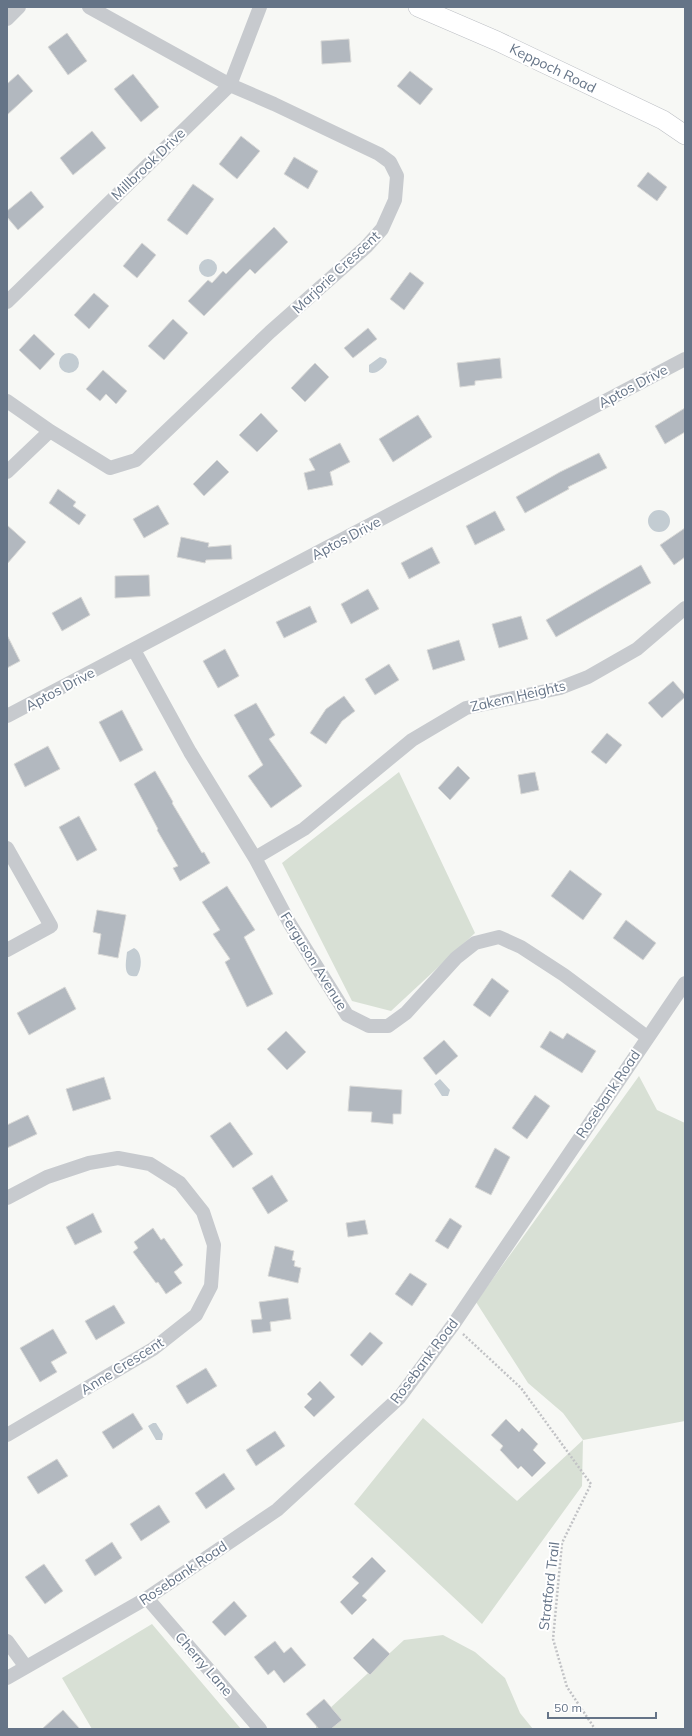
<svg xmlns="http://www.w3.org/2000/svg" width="692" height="1736" viewBox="0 0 692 1736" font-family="Mulish,sans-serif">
<rect width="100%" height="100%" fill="#f7f8f5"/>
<path fill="#d8e0d5" d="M399,772L475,933L391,1011L352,1001L282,863Z
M639,1076L657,1110L685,1123V1421L583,1440L582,1486L482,1624L354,1504L423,1418L517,1501L583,1440L563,1413L528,1383L476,1302Z
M152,1624L241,1729H92L62,1678Z
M443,1635L475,1652L505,1678L520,1713L533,1729H316V1721L404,1640Z"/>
<path fill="#c3ccd2" d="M199 268a9 9 0 1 1 18 0a9 9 0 1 1-18 0Z
M59 363a10 10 0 1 1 20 0a10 10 0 1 1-20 0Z
M380,357L386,359L387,362C384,368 375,376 369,372V365Z
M648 521a11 11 0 1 1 22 0a11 11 0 1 1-22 0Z
M134,948C143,952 142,969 137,976C122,979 126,962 127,952Z
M440,1079L450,1090L448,1096H442L434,1084Z
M153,1423H156L163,1434L162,1440H156L148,1426Z"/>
<path fill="#b2b8bf" stroke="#d9d9d7" d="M67,33L87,61L68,75L48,47Z
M349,39L351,62L322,64L321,41Z
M410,71L433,89L420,105L397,86Z
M18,74L33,91L7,115V84Z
M133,74L159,107L141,122L114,89Z
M92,131L106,148L73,175L60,158Z
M241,136L260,151L237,179L219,164Z
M294,157L318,171L308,189L284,174Z
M648,172L667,187L657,201L637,186Z
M193,184L214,199L187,235L167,220Z
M31,191L44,207L18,230L7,217V211Z
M274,227L288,242L255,274L250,269L204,316L188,301L208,280L212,283L223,271L226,274Z
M142,243L156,255L137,278L123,266Z
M410,272L424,283L404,310L390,299Z
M94,293L109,306L89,329L74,315Z
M173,319L188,333L164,360L148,346Z
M368,328L377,339L353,358L344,348Z
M34,334L55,354L40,370L19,350Z
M500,358L502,378L475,381V385L460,387L457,363Z
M315,363L329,377L305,402L291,388Z
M103,370L127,391L116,404L106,394L100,401L86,389Z
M685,408V432L665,444L655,426Z
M261,413L278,431L257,452L239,435Z
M418,415L432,437L393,462L379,439Z
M340,443L350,462L330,472L333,485L308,490L304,473L315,470L309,459Z
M599,453L607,468L568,487L569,489L525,513L516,497L560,472Z
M217,460L229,472L204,496L193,484Z
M58,489L76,502L73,506L86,515L79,525L49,503Z
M158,505L169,524L144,538L133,519Z
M495,511L505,530L475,545L466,526Z
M7,525L26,542L7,564Z
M685,528V557L674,565L660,545Z
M181,537L209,543L208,547L231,545L232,559L206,560L205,563L177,557Z
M432,547L440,563L409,579L401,563Z
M641,565L651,583L556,637L546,620Z
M149,575L150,596L115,598V576Z
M368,589L379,609L351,624L341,604Z
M81,597L90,615L62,631L52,613Z
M310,606L317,622L284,638L276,622Z
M521,616L528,639L499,648L492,624Z
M7,635L20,661L7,668Z
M459,640L465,660L433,670L427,650Z
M225,649L239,676L218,688L203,661Z
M389,664L399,680L375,695L365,679Z
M673,681L685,695V697L662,718L648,703Z
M344,696L355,711L342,721L326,744L310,733L326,709Z
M256,703L275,735L269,739L302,786L271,808L248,776L263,765L234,715Z
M122,710L143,750L120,762L99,722Z
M607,733L622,745L606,764L591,752Z
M48,746L60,769L25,787L14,764Z
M458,766L470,778L450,800L438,788Z
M155,771L173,802L172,803L202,853L204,852L210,863L180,881L173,868L178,866L157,830L158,829L134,784Z
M535,772L539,790L521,794L518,775Z
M79,816L97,850L77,861L59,827Z
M570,870L602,894L583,920L551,896Z
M227,886L255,930L244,937L273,994L247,1007L225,962L230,959L213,934L220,930L202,902Z
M97,910L126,915L118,958L98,954L101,934L93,932Z
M626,920L656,943L643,960L613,938Z
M492,978L509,991L490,1017L473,1005Z
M65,987L76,1009L29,1035L17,1013Z
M286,1031L306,1052L287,1070L267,1049Z
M550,1031L563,1039L567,1033L596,1051L582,1073L540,1047Z
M444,1040L458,1056L436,1075L423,1058Z
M104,1077L111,1099L73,1111L66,1089Z
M350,1086L402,1090L401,1114H393V1124L371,1122L372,1112L348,1111Z
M535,1095L550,1106L527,1139L512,1128Z
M28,1115L37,1134L7,1148V1125Z
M230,1122L253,1154L233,1168L210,1136Z
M495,1148L510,1157L491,1195L475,1187Z
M272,1175L288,1201L268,1214L252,1188Z
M93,1213L102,1232L75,1245L66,1227Z
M450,1218L462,1226L448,1249L435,1241Z
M365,1220L368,1234L348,1237L346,1223Z
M153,1228L161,1240L164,1238L183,1265L174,1272L182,1283L166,1294L158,1282L156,1283L133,1252L138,1248L134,1242Z
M275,1246L294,1251L292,1260L295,1261L294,1266L301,1268L298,1283L268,1276Z
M410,1273L427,1284L412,1306L395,1294Z
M288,1298L291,1319L270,1322L271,1331L253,1333L251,1320L262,1319L259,1302Z
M114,1305L125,1323L96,1340L85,1321Z
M53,1329L67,1353L51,1362L57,1372L40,1382L20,1348Z
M370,1332L383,1343L362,1366L350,1355Z
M206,1368L217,1386L187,1404L176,1386Z
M320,1381L335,1397L314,1417L304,1407L312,1399L307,1394Z
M133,1413L143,1429L113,1449L102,1432Z
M506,1419L519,1432L522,1428L538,1444L533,1450L546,1463L532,1477L521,1466L518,1469L500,1450L503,1446L491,1435Z
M275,1431L285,1446L256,1466L246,1450Z
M57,1459L68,1476L38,1494L27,1477Z
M224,1473L235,1489L206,1509L195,1493Z
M159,1505L170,1522L141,1541L130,1524Z
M112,1542L122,1558L95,1576L85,1560Z
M372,1557L386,1571L362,1596L367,1600L352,1615L340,1602L359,1583L352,1577Z
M44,1564L63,1591L45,1604L25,1577Z
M234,1601L247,1616L225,1636L212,1622Z
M373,1638L390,1654L370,1675L353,1658Z
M275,1641L284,1653L291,1647L306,1665L284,1683L274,1670L268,1675L254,1657Z
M324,1699L342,1720L331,1729H319L306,1714Z
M63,1710L80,1729H42Z"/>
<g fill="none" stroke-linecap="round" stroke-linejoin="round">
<defs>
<path id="secondary" d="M418,7L497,41L663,120L685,135"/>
</defs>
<use href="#secondary" stroke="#bcbfc4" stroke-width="20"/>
<path stroke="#c1c2c5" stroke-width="2.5" stroke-dasharray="2 2" stroke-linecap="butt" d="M463,1334L521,1388L591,1484L562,1543L553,1639L567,1687L595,1729"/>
<path stroke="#c7cace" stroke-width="14" d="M7,19L19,7
M7,302L230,85L260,7
M7,401L50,431L110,468L136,460L270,332L366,247L382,229L395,200L397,176L390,162L379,154L274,104L230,85L89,7
M7,472L50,431
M134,650L190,752L255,858L290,924L347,1015L369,1026H388L406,1013L456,958L475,943L499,937L521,947L564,975L647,1037
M7,716L685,359
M7,848L51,926L7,950
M255,858L304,829L412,740L466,708L560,688L588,677L637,649L685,608
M7,1198L47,1177L89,1163L118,1158L150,1164L180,1183L203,1212L214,1245L211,1286L196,1315L153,1349L7,1435
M147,1598L260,1729
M7,1641L26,1667
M7,1678L147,1598L277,1510L399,1398L453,1325L685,983"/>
<use href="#secondary" stroke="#fff" stroke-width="19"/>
</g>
<g text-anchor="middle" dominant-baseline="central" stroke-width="4" stroke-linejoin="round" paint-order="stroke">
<g font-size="14" fill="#657487" stroke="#fff">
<text transform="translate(553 68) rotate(26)">Keppoch Road</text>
<text transform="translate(148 164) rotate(-44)">Millbrook Drive</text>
<text transform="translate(336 272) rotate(-43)">Marjorie Crescent</text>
<text transform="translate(633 386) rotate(-28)">Aptos Drive</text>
<text transform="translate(346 538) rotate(-28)">Aptos Drive</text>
<text transform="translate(60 689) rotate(-28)">Aptos Drive</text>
<text transform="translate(518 696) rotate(-13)">Zakem Heights</text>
<text transform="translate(314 961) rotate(58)">Ferguson Avenue</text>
<text transform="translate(608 1094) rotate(-56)">Rosebank Road</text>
<text transform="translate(424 1361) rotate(-53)">Rosebank Road</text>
<text transform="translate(122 1366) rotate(-32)">Anne Crescent</text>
<text transform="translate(183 1573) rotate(-34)">Rosebank Road</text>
<text transform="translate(549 1586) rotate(-83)">Stratford Trail</text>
<text transform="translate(204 1664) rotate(49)">Cherry Lane</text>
</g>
</g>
<rect width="692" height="1736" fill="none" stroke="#657487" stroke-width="16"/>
<path d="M548 1712v6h108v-6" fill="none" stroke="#657487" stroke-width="2"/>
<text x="554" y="1712" font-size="12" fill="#657487" stroke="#ffffff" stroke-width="3" paint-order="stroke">50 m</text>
</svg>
